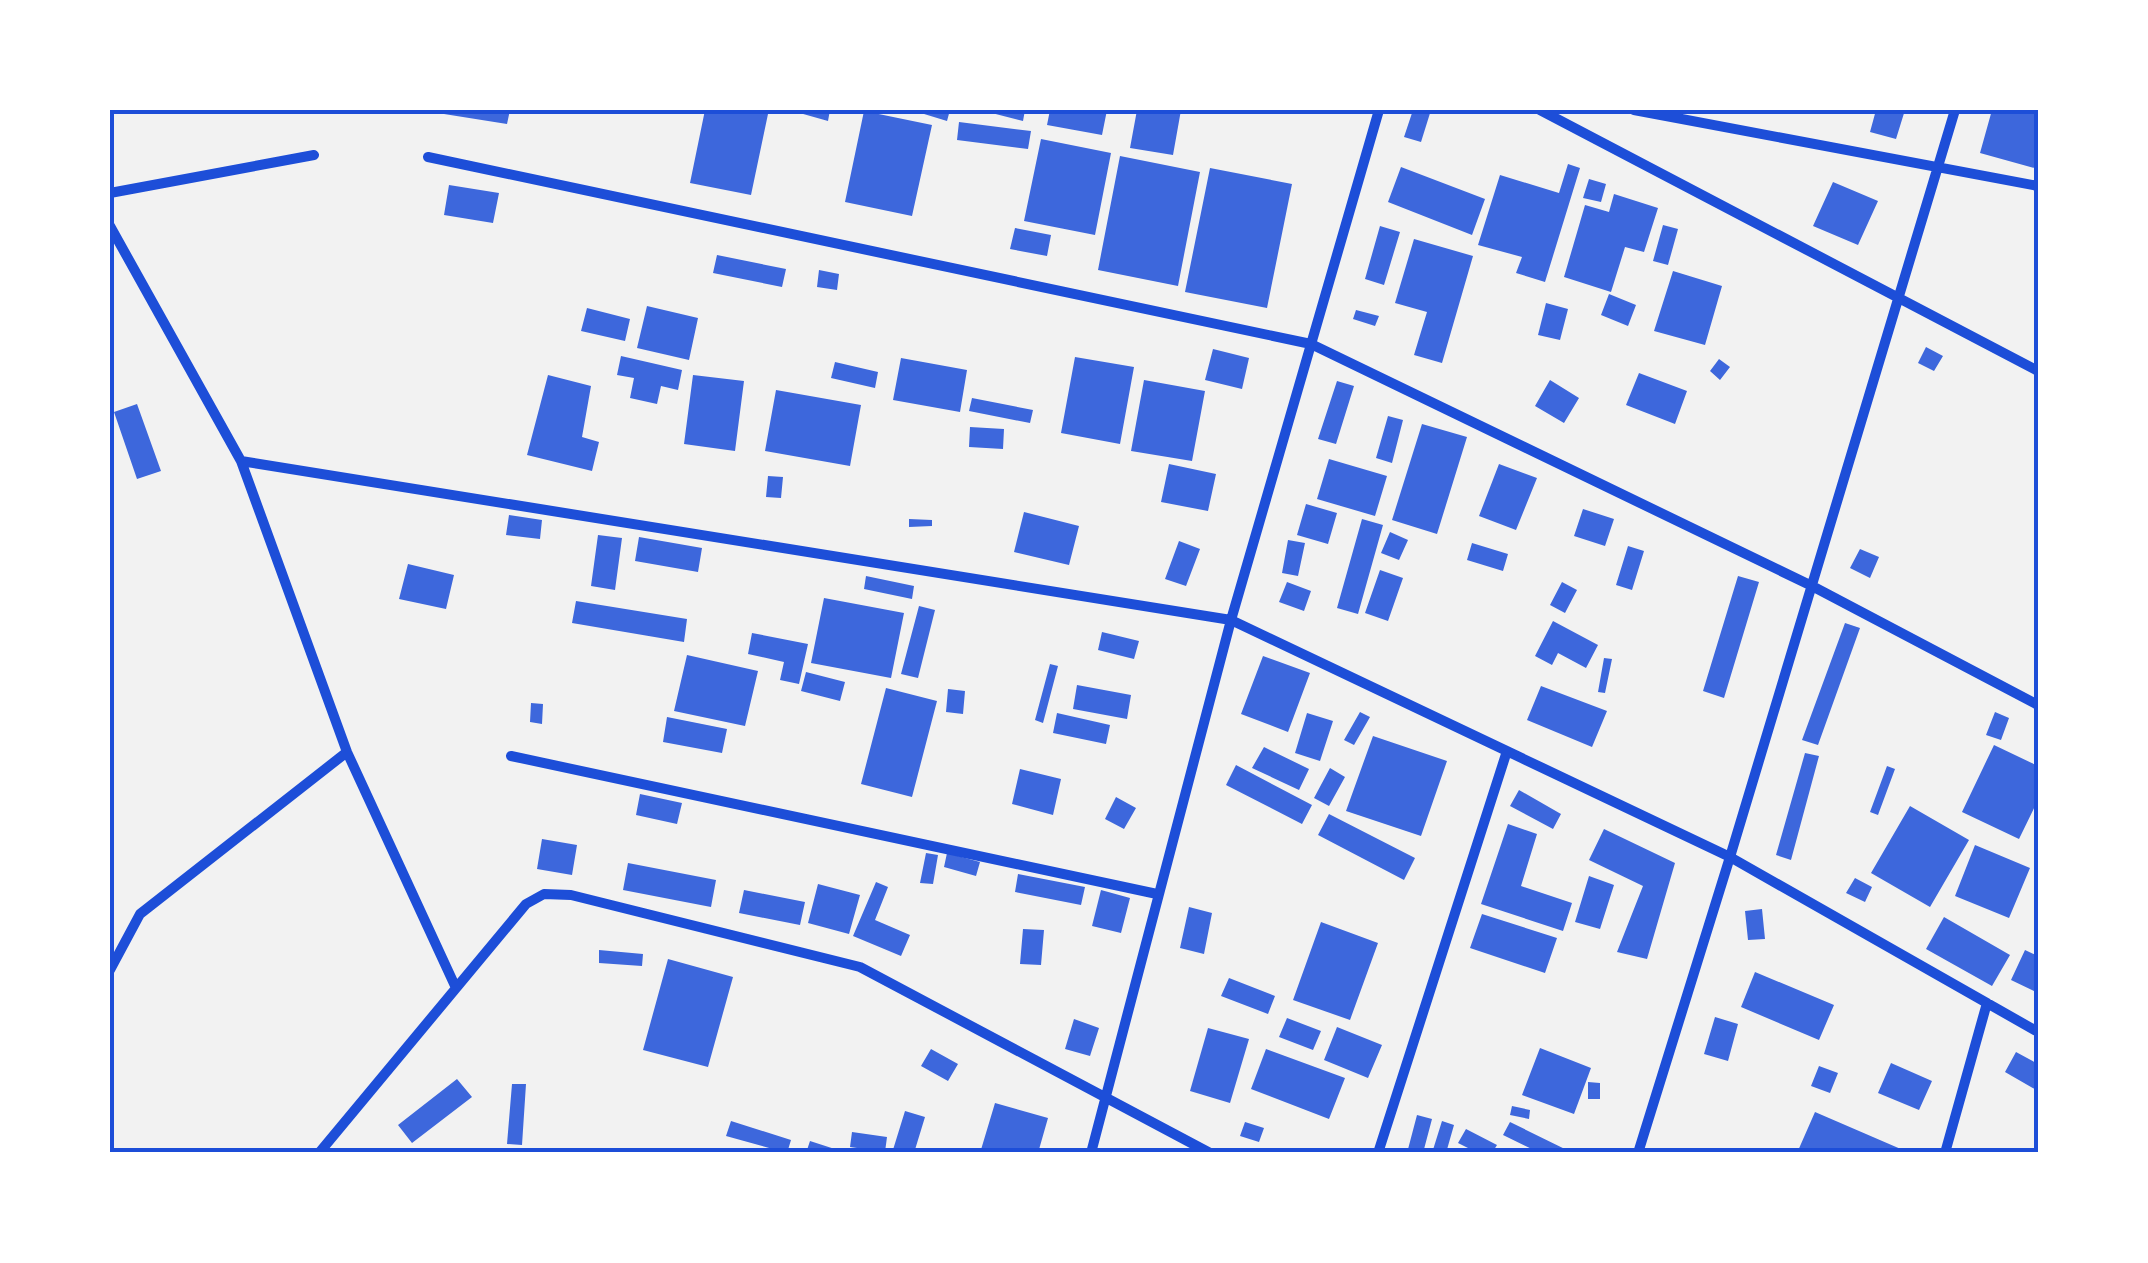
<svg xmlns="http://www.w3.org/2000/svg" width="2148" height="1263" viewBox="0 0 2148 1263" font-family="'IBM Plex Serif',serif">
<rect width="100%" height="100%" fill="#f2f2f2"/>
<path fill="#3d67dc" d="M445,110H510L507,124L444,114Z
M705,110H748L768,114L751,195L690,183Z
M789,110H830L828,121Z
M911,110H950L947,121Z
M980,110H1025L1023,121Z
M1050,110H1107L1102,135L1047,125Z
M1137,110H1181L1173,155L1130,148Z
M1413,110H1431L1421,142L1404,137Z
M1876,110H1905L1896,139L1870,132Z
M1992,110H2038V169L1980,153Z
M864,111L932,125L912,216L845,202Z
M959,122L1031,131L1028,149L957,140Z
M1041,139L1111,153L1095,235L1024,221Z
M1120,156L1200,172L1178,286L1098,270Z
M1568,164L1580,168L1545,282L1516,273L1522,257L1478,245L1500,175L1559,193Z
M1401,167L1485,199L1472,235L1388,202Z
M1210,168L1292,184L1267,308L1185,292Z
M1589,179L1606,184L1601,202L1583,198Z
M1833,182L1878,201L1858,245L1813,226Z
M449,185L499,193L493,223L444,215Z
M1614,194L1658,208L1644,252L1625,247L1611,292L1564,277L1585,205L1609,212Z
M1663,225L1678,229L1668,265L1653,261Z
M1380,226L1400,232L1384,285L1365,279Z
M1015,228L1051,235L1047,256L1010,249Z
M1414,239L1473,256L1442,363L1414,355L1427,312L1395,303Z
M717,255L786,269L782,287L713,273Z
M819,270L839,274L837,290L817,287Z
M1673,271L1722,286L1705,345L1654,331Z
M1609,294L1636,305L1628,326L1601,315Z
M1546,303L1568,309L1560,340L1538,335Z
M647,306L698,318L689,360L637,348Z
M587,308L630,319L625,341L581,331Z
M1356,310L1379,316L1375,326L1353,319Z
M1926,347L1943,356L1934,371L1918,363Z
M1213,349L1249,358L1242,389L1205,380Z
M621,356L682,370L678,390L661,386L657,404L630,398L634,378L617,375Z
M1075,357L1134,367L1120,444L1061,433Z
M901,358L967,370L960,412L893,400Z
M1719,359L1730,367L1720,380L1710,371Z
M835,362L878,372L875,388L831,378Z
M1639,373L1687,391L1675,424L1626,405Z
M548,375L591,386L582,437L599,442L592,471L527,455Z
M693,375L744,381L735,451L684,444Z
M1144,380L1205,391L1192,461L1131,451Z
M1550,380L1579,398L1564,423L1535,406Z
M1337,381L1354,386L1336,444L1318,439Z
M776,390L861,405L850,466L765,451Z
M972,398L1033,410L1030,423L969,411Z
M137,404L161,471L137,479L114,412Z
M1388,416L1403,420L1392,463L1376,458Z
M1422,424L1467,437L1437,534L1392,520Z
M970,427L1004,429L1003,449L969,447Z
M1329,459L1387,476L1375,516L1317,499Z
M1169,464L1216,474L1208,511L1161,502Z
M1499,464L1537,478L1516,530L1479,516Z
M768,476L783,477L781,498L766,497Z
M1306,504L1337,513L1328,544L1297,535Z
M1583,509L1614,519L1605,546L1574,536Z
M1024,512L1079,526L1069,565L1014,552Z
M509,515L542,520L540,539L506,535Z
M909,519L932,520V526L909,527Z
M1362,519L1383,525L1358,614L1337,608Z
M1390,532L1408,540L1399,560L1381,553Z
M598,535L622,538L615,590L591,586Z
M639,537L702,548L698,572L635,561Z
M1288,540L1305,543L1298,576L1282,573Z
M1179,541L1200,549L1186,586L1165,579Z
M1472,543L1508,554L1503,571L1467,560Z
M1628,546L1644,551L1632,590L1616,585Z
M1860,549L1879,557L1870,578L1850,568Z
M408,564L454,575L446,609L399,599Z
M1380,570L1403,578L1388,621L1365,613Z
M866,576L914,586L912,599L864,589Z
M1738,576L1759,582L1724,698L1703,691Z
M1287,582L1311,591L1304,611L1279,602Z
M1562,582L1577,590L1565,613L1550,605Z
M824,598L904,613L891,678L811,663Z
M576,601L687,619L684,642L572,623Z
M919,606L935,610L918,678L901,674Z
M1553,621L1598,645L1586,668L1558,653L1552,665L1535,656Z
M1845,623L1860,628L1818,745L1802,740Z
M1102,632L1139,641L1134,659L1098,650Z
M752,633L808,644L799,684L780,680L784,662L748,654Z
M687,655L758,671L745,726L674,711Z
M1263,656L1310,673L1288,732L1241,714Z
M1604,658L1612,659L1605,693L1598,692Z
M1050,664L1058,666L1043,723L1035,720Z
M806,672L845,682L840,701L801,691Z
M1077,685L1131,695L1127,719L1073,709Z
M1541,686L1607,711L1592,747L1527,720Z
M886,688L937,701L912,797L861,784Z
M948,689L965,691L963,714L946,712Z
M531,703L543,704L542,724L530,722Z
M1360,712L1370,717L1354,745L1344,740Z
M1995,712L2009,718L2001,740L1986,735Z
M1057,713L1110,725L1106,744L1053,733Z
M1307,713L1333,721L1320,761L1295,753Z
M667,717L727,729L722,753L663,742Z
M1373,736L1447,761L1421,836L1346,811Z
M1994,745L2038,766V800L2019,839L1962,812Z
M1264,747L1309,769L1299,790L1252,768Z
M1805,753L1819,756L1791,860L1776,855Z
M1236,765L1312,805L1302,824L1226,785Z
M1887,766L1895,769L1878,815L1870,812Z
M1330,768L1345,777L1329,806L1314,798Z
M1020,769L1061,779L1053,815L1012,804Z
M1519,790L1561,814L1553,829L1510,806Z
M640,794L682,803L677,824L636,815Z
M1116,797L1136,808L1124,829L1105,819Z
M1910,806L1969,840L1930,907L1871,873Z
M1329,814L1415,858L1404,880L1318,835Z
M1508,824L1537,834L1521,886L1572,903L1563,931L1481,904Z
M1604,829L1675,863L1647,959L1617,952L1643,886L1589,860Z
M542,839L577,845L572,875L537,869Z
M1975,845L2030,868L2009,918L1955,896Z
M926,853L938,855L933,884L920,883Z
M947,853L980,862L976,876L944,867Z
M628,863L716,880L711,907L623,890Z
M1018,874L1085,887L1081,905L1015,892Z
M1589,876L1614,885L1600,929L1575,922Z
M1855,878L1872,887L1865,902L1846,893Z
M876,882L888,887L875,920L910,935L901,956L853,936Z
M818,884L860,895L849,934L808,923Z
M744,890L805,902L800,925L739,913Z
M1101,890L1130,898L1121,933L1092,926Z
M1189,907L1212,913L1204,954L1180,948Z
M1762,909L1765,939L1748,940L1745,911Z
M1482,914L1557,938L1545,973L1470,948Z
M1944,917L2010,955L1992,986L1926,949Z
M1321,922L1378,943L1350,1020L1293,1000Z
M1023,929L1044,930L1041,965L1020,964Z
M599,950L643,954L642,966L599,963Z
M2025,950L2038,956V993L2011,980Z
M668,959L733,977L708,1067L643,1050Z
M1755,972L1834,1005L1819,1040L1741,1007Z
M1229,978L1275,996L1268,1014L1221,996Z
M1715,1017L1738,1024L1728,1061L1704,1054Z
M1287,1018L1321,1031L1313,1050L1279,1037Z
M1074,1019L1099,1028L1090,1056L1065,1049Z
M1337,1027L1382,1045L1368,1078L1324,1060Z
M1208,1028L1249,1039L1230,1103L1190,1091Z
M1540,1048L1591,1068L1574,1114L1522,1095Z
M931,1049L958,1064L948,1081L921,1066Z
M1266,1049L1345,1078L1329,1119L1251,1089Z
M2016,1052L2038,1064V1091L2005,1072Z
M1891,1063L1932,1081L1919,1110L1878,1093Z
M1819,1066L1838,1073L1830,1093L1811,1086Z
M457,1079L472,1097L412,1143L398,1125Z
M1588,1082L1600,1083V1099H1588Z
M512,1084H526L522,1145L507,1144Z
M995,1103L1048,1118L1038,1153H980Z
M1512,1106L1530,1110L1529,1119L1510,1115Z
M905,1111L925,1117L914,1153H892Z
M1815,1112L1910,1153H1797Z
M1417,1115L1432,1119L1423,1153H1407Z
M731,1121L791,1140L787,1153L726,1136Z
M1442,1121L1454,1125L1446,1153H1432Z
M1245,1122L1264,1128L1259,1142L1240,1136Z
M1510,1122L1573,1153H1540L1503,1135Z
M1466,1129L1497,1145L1492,1153H1478L1458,1143Z
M852,1132L887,1137L885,1152L850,1147Z
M810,1141L844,1152V1153H806Z"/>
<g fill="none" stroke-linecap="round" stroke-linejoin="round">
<path stroke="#1d4ed8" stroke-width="10" d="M1540,110L2038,371
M1634,110L2038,186
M428,157L1311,344L1812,586L2038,705
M110,193L314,155
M110,226L241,461L347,752L456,988
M241,461L1231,620L1730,857L2038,1032
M511,756L1157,894
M110,970L140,914L347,752
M319,1153L526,904L544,894L571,895L860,967L1210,1153
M1091,1153L1231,620L1379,110
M1378,1153L1507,751
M1638,1153L1730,857L1955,110
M1945,1153L1987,1003"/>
</g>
<rect width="2148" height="1263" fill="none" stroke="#ffffff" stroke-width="225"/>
<rect x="112" y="112" width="1924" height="1038" fill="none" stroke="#1d4ed8" stroke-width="4"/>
</svg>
